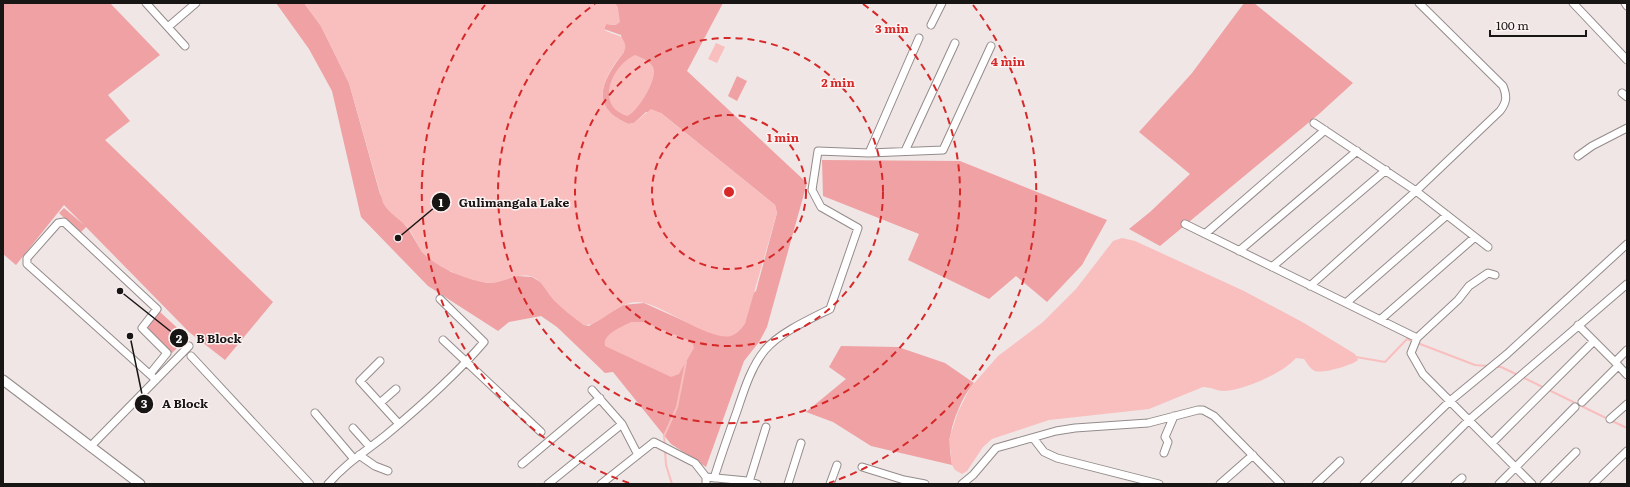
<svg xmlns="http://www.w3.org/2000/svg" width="1630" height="487" viewBox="0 0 1630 487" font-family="Literata,serif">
<rect width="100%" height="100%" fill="#f0e6e6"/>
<path fill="#efa1a3" d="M3,3H110L160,55L108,95L130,121L105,140L273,302L225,360L189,332L86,227L80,233L59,213L64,208L84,225L64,205L16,265L3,254Z
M276,3H304L321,26L349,83L380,194L409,230L422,252L451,272L487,283L496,282L517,276L532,277L542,283L554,300L584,325L589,326L595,322L623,305L644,303L704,330L756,291L777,213L775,205L661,113L646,112L634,123L629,124C587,107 603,79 624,52L621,35L604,29L606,24L616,25L618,8L615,3H723L687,71L807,183L767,327L759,342L744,361L706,467L671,444L613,372L605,373L557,327L541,316L509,322L498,331L428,286L361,217L332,91L309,49Z
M1244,3H1254L1353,83L1319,114L1160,246L1129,229L1150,212L1190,174L1139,132L1192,73Z
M737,76L747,81L737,101L728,96Z
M822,160L960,161L1107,220L1082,265L1047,302L1016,276L989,299L908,260L919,234L823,196Z
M159,311L186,336V339L172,353L147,328Z
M841,346L898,347L945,363L974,383C963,395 951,423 950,440C949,448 951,457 952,465L871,446L833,422L806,412L846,379L829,367Z"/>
<path fill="#f9bebe" d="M304,3H615L618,8L620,22L616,25L606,24L604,29C611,36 622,32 625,44C627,51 620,57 616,62C597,89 596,111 629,124L634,123L651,109L661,113L775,205L777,213L745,324C741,329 737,334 731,336C711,341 666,308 645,303C619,296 602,327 584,325C574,318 562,309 553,299C546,292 543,282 533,277C517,271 503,284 488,283C469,281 435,267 422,252C417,245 414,235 408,228C400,219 389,214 383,203L349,83L321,26Z
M716,43L725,47L717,63L708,59Z
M635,55C642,58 649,60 653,67C659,78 637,113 627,116C594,106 612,65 635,55Z
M1122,238L1135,241L1244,291L1304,323L1355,354L1358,360C1353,365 1322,374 1315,371C1310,369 1307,363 1304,359L1296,358C1283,373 1245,390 1224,391C1217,391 1211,387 1203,387L1149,409L1049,420L992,439L983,447L967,471L962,474L955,470L952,465L949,439L958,412L970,388L998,356L1043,322L1076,289L1113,241Z
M631,322H644L688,340L693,344L694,348L679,374L671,377L605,346C602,334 622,327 631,322Z"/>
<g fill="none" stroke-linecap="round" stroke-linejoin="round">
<path stroke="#f9bebe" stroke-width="2" d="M1356,357L1385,362L1407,339L1475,365L1488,366
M1494,367H1501L1518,375
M1522,377L1608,419
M1612,421L1627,428
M665,446L664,436L677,407L686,362
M665,450L666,465L672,484"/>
<defs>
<path id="minor" d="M146,3L185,46
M1573,3L1627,60
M1625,3L1627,6
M931,25L942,3
M168,27L196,3
M1622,93L1627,97
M1314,123L1416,191L1488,247
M905,151L955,43
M869,153L943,150L991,46
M1578,156L1592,146L1627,128
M1185,224L1417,338L1411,353L1423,374L1532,484
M1205,234L1325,130
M1239,251L1357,151
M1272,267L1386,170
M1310,286L1416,191L1500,111C1507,102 1507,96 1503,86L1419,3
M1346,303L1447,215
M1380,320L1475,237
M1578,325L1615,362
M1417,338L1458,300L1469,286L1488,273L1495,275
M443,340L541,432
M1627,350L1615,362L1627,375
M191,356L310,484
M380,361L360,381L399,424
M150,374L167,353L142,328L157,309L64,222L58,223L27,258V264L156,380
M592,390L622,424L638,455
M1582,402L1618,366
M380,403L396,389
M315,413L354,459
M1610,419L1627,404
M353,428L370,447
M1034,439L1044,452L1057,458L1159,484
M1492,443L1594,341
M90,447L189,346
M1164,453L1168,442L1165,437L1174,416
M359,455L375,466L388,471
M522,464L600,398
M862,467L904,480L925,484
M714,478C721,456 729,433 737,411C744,390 751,367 765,350C779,333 810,319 830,309L858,228L821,207L812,190L818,151L869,153L919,38
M749,482L766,427
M328,484C346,463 365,452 386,435C421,406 455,376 484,342L440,299
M548,484L622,424
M601,484L654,442L695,463L706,477
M706,484V477L747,481L757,484
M788,484L801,443
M830,484L837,465
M962,484L973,475L996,448L1056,431L1075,428L1148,423L1198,410H1203L1214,416L1281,484
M1220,484L1253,455
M1316,484L1340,461
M1364,484L1450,401L1507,354L1627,244
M1405,484L1469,420L1627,284
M1455,484L1462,478
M1499,484L1575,407
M1544,484L1576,452
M1593,484L1627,451"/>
<path id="tertiary" d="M3,380L140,484"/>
</defs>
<use href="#minor" stroke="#948b8b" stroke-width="9"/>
<use href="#tertiary" stroke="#948b8b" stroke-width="11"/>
<use href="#minor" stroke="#fff" stroke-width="7"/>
<use href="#tertiary" stroke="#fff" stroke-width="9"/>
</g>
<g fill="none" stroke="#d62828" stroke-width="2" stroke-dasharray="7 5">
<circle cx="729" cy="192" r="77"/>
<circle cx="729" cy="192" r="154"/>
<path d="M863 4A231 231 0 1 1 595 4"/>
<path d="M629 483A308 308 0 0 1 485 5M973 5A308 308 0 0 1 829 483"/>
</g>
<circle cx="729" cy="192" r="6" fill="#d62828" stroke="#fdf3f3" stroke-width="2"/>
<g font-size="12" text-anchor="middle" font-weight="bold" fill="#d62828" stroke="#fdf3f3" stroke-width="3" stroke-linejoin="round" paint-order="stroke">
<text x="892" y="33">3 min</text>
<text x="1008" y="66">4 min</text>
<text x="838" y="87">2 min</text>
<text x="783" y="142">1 min</text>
</g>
<path fill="none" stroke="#181515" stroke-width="1.5" d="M398 238L441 202M120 291L179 338M130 336L144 404"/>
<g fill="#181515" stroke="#fdf3f3" stroke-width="1.5">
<circle cx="398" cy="238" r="4"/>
<circle cx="120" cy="291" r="4"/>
<circle cx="130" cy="336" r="4"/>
<circle cx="441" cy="202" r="10"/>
<circle cx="179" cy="338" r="10"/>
<circle cx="144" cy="404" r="10"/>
</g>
<g font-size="12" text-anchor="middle" font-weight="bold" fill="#fff">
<text x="441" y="207">1</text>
<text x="179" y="343">2</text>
<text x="144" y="408">3</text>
</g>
<g font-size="12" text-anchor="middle" font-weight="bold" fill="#181515" stroke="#fdf3f3" stroke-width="3" stroke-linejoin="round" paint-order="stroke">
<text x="514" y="207">Gulimangala Lake</text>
<text x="219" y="343">B Block</text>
<text x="185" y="408">A Block</text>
</g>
<rect width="1630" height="487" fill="none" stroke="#181515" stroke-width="8"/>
<path d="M1490 30v6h96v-6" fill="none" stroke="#181515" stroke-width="2"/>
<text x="1496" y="30" font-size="12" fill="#181515" stroke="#fdf3f3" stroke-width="3" paint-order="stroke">100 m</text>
</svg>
